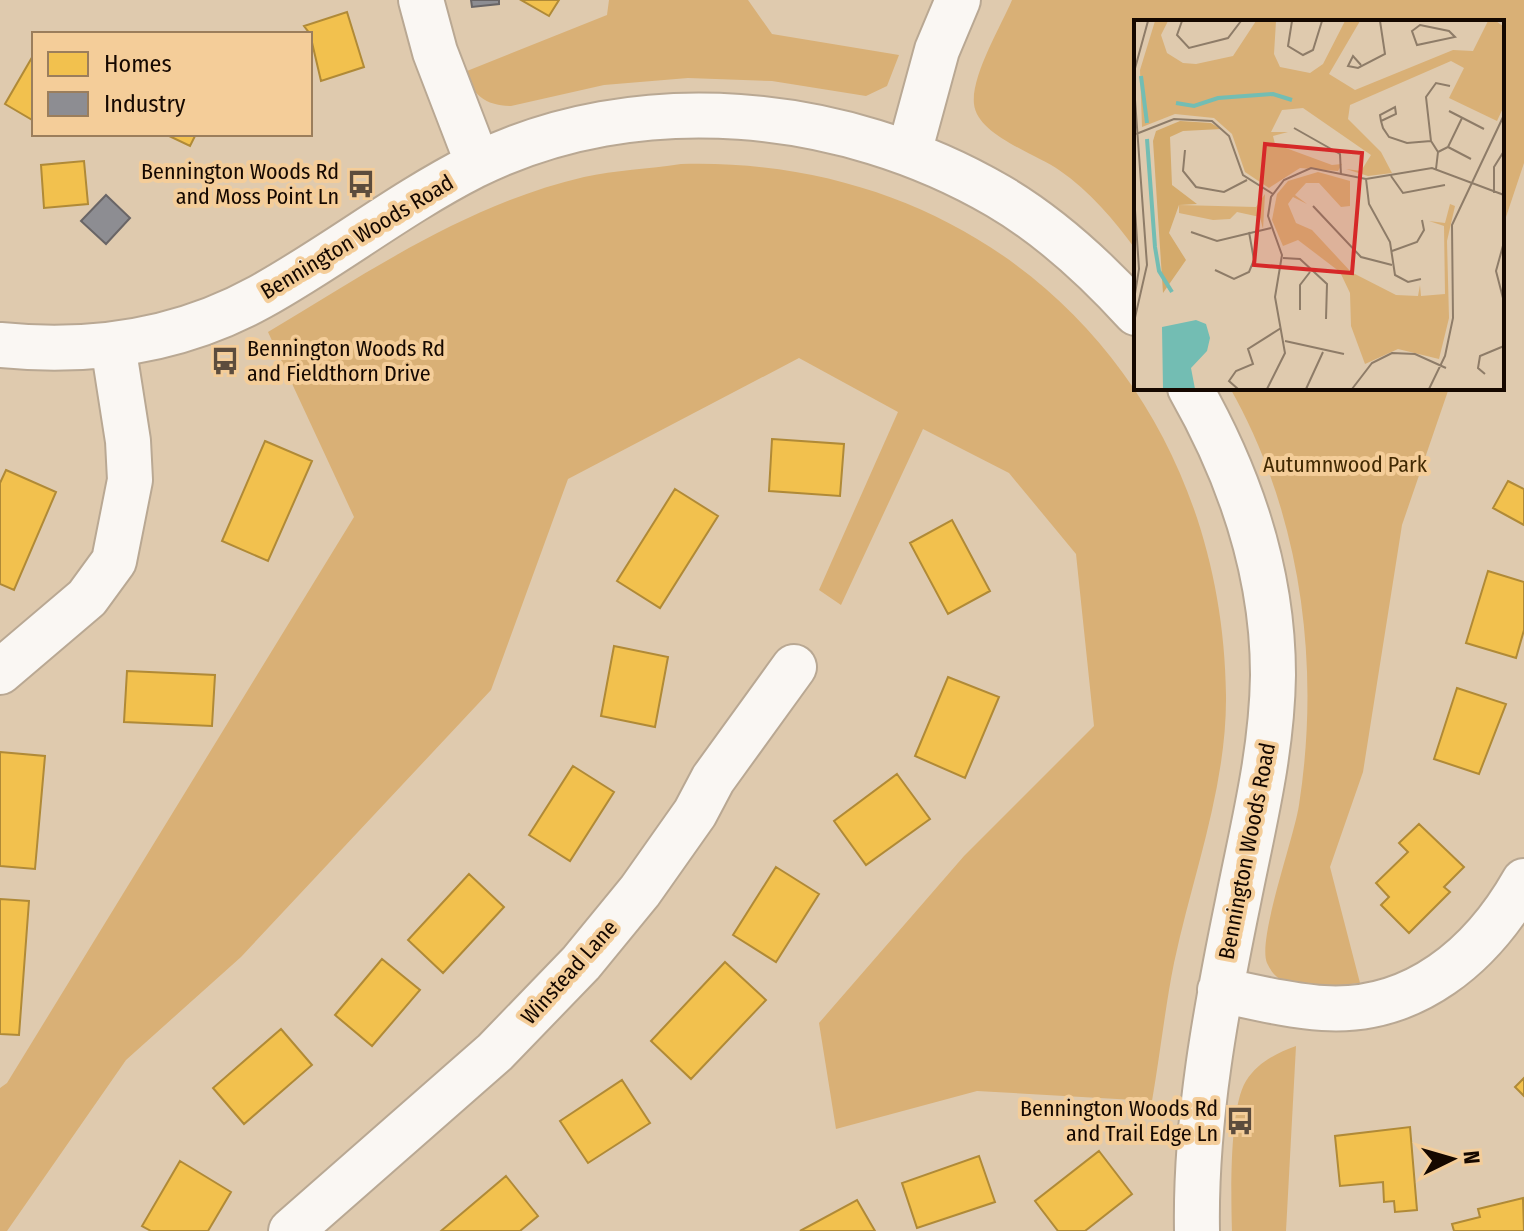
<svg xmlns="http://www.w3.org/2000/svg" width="1524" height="1231" viewBox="0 0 1524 1231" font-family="'Fira Sans Condensed',sans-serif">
<rect width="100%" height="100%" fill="#dfcaae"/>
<path fill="#d9b076" d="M609,0H748L772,34L899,55L887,86L866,96L772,81L688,78L604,85L511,106C485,106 474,94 462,73L607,15Z
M1012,0H1524V163L1502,229V22H1136V250C1114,220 1090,191 1059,170C1036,154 977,135 974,104C971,76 1001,26 1012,0Z
M681,164C993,155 1222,386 1226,695C1227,786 1193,874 1174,963C1165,1008 1160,1055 1152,1101L977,1091L836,1129L819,1023L964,856L1094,726L1076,554L1009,473L923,429L841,605L819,590L898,412L799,358L568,479L491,690L241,957L126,1060L7,1231H0V1088L7,1083L354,517L268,332C368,272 468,204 584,177C615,170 649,169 681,164Z
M1230,388H1449L1402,525L1363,772L1330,867L1360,983C1329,986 1283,999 1267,963C1257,940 1294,838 1299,805C1321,664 1301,513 1230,388Z
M1296,1046L1286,1231H1232C1231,1197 1229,1108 1246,1081C1258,1062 1277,1053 1296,1046Z"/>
<path fill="#f2c14e" stroke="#b08a37" stroke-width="2" d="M521,0H559L549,16Z
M347,12L364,67L321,81L310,34L304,26Z
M34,54V121L5,104Z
M165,134H196L190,146Z
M84,161L88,204L44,208L41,165Z
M772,439L844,444L840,496L769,491Z
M265,441L312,461L268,561L222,541Z
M6,470L56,492L14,590L0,584V483Z
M1508,481L1524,489V525L1493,508Z
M675,489L718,516L660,608L617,581Z
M952,520L990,591L948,614L910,543Z
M1488,571L1524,582V630L1516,658L1466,643Z
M614,646L668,657L655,727L601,716Z
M127,671L215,675L212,726L124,722Z
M948,677L999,697L965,778L915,756Z
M1457,688L1506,704L1479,774L1434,759Z
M0,752L45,756L35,869L0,866Z
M573,766L614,792L570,861L529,835Z
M897,774L930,819L866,865L834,821Z
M1419,824L1464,867L1444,887L1450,892L1409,933L1381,905L1389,897L1376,883L1408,852L1399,843Z
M776,867L819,894L776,962L733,935Z
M469,874L504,907L443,973L408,940Z
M0,899L29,901L19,1035L0,1034Z
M382,959L420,990L372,1046L335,1015Z
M725,962L766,1000L691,1079L651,1041Z
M281,1029L312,1065L244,1124L213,1088Z
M1524,1078V1096L1515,1087Z
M622,1080L650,1123L588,1163L560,1121Z
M1410,1127L1417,1210L1395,1212L1394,1201L1384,1202L1383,1182L1340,1186L1335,1136Z
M1099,1151L1132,1194L1085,1231H1058L1035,1201Z
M979,1156L995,1202L917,1228L902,1183Z
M180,1161L231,1192L208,1231H151L142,1226Z
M506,1176L538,1216L520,1231H441Z
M1523,1198L1524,1231H1454L1452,1224L1480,1217L1478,1209Z
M857,1200L875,1231H800Z"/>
<path fill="#8d8d92" stroke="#696566" stroke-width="2" d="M471,0H499V4L472,7Z
M106,195L130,218L106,244L81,221Z"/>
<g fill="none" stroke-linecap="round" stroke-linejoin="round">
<defs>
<path id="minor" d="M421,0L435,52L478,164
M909,153L937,50L958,0
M0,345C90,354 180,341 260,297C334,256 399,204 474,166C637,85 844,106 998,196C1051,227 1095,268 1136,313
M1190,388C1240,476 1273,573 1273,675C1272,753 1253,826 1238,902C1216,1009 1195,1121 1197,1231
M0,672L87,598L114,561L130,480L128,441L113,345
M1220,990C1254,997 1289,1006 1323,1008C1414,1014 1482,955 1524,881
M291,1231L495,1052L581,963L640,891L695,813L713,779L794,667"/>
</defs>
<use href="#minor" stroke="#b9a893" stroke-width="48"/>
<use href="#minor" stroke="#faf7f3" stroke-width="44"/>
</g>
<defs>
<symbol id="bus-bare" viewBox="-9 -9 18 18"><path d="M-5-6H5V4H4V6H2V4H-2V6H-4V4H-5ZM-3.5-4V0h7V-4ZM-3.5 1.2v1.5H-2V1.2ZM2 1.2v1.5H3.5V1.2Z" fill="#5c4c3d" stroke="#f4cd99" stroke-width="2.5" paint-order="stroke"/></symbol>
</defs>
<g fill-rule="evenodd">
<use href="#bus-bare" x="341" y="164" width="40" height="40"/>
<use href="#bus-bare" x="205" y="341" width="40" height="40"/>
<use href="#bus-bare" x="1220" y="1101" width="40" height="40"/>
</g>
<g text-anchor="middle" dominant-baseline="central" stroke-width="8" stroke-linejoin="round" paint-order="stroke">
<g font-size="22" fill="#150800" stroke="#f4cd99" text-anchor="end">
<text x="339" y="171">Bennington Woods Rd<tspan x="339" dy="25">and Moss Point Ln</tspan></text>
<text x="247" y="348" text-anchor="start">Bennington Woods Rd<tspan x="247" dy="25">and Fieldthorn Drive</tspan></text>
<text x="1218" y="1108">Bennington Woods Rd<tspan x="1218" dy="25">and Trail Edge Ln</tspan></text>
</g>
<g font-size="22" fill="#150800" stroke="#f4cd99">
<text transform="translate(357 237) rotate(-31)">Bennington Woods Road</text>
<text transform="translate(1247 851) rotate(-79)">Bennington Woods Road</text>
<text transform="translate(569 972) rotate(-48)">Winstead Lane</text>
</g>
<g font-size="22" fill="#412902" stroke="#f4cd99">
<text x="1345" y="464">Autumnwood Park</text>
</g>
</g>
<g transform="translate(1134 20)">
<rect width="370" height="370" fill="#dfcaae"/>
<path d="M21,1H34L27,15L33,33L49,43L62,44L99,36L122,1H142L140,34L146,47L176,53L189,44L211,1H226L195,54L221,70L319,30L339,31L354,1H362L370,7V86L363,101L315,78L330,48L317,41L216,85L214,99L247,132L258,153L234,156L212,149L227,151L237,135L169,88L148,90L137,112H154L139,116L141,124L198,145L208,144L204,151L166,148L135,168L111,152L98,114L80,98L41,94L8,107L6,50ZM184,152L216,161V186L207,187L185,163H172L161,175L173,184L159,177L154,184L162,203L178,210L217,252L262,275L284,276L286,265L287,276L311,274L310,206L295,201L311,203L316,184L321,186L313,221L315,298L305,339L264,329L231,344L217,306L216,273L206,252L164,220L149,226L138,200L143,174L154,161ZM131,174L129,209L126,197L103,192L96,199L79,200L45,193V185L122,187Z" fill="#d9b076"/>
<path d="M46,101L77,103L87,109L49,111L36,117L38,165L63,184L45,185L35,213L52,240L29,273L19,121L22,111Z" fill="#d4aa6b"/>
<path d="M62,300L72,304L76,318L73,331L57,348L61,369H29L28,307Z" fill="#73bdb3"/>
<path fill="none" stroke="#73bdb3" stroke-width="4" d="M7,56L13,103M42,83L60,86L84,78L139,74L158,80M13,119L21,227L25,251L38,272"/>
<path fill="none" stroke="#8e7c68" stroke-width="2" d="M48,1L43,15L55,28L94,18L107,1M158,1L154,26L169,35L179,30L188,1M286,5L315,11L321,17L283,25L278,11ZM227,45L219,36L214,46L224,48L251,34L246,1M0,52L14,1M0,66L13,245L0,302M315,91L350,109M247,101L262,94L261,87L246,95L247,101L249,108L255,117L273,123L297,121M160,108L206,134L207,155M2,114L40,99L78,101L95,116L109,155L139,174M297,121L292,77L302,63L316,66M297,121L304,132L302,149M314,127L337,139M51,130L49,151L62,167L90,172L113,160M304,132L314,127L328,98M257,156L269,173L311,165M232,159L235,184L256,222L261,255L274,262L287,259M360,173V147L370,131M0,175L5,249L0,280M179,186L227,237L258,245M57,212L83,221L137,208M370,222L362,251L370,282M258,231L283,222L290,210L288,200M149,238L166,239L193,264L192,299M81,250L100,259L115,252L120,240L115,212M166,290V265L176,252M151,321L210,334M351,354L344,348L346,336L370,326M104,369L95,361L102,351L119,344L114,329L147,308M133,369L151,333L141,277L148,235L134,196L137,177L150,160L177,148L232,159L298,148L370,175M172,369L189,332M218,369L238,343L258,333L281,334L312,348M295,369L311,336L319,298L318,205L370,95"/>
<path fill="#d62828" fill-opacity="0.15" stroke="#d62828" stroke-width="4" d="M131,124L228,133L218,253L120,245Z"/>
<rect width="370" height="370" fill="none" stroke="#150800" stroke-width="4"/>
</g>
<rect x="32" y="32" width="280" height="104" fill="#f4cd99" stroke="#9b7e5c" stroke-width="2"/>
<rect x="48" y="52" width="40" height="24" fill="#f2c14e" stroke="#9b7e5c" stroke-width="2"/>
<text x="104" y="72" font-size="24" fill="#150800">Homes</text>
<rect x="48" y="92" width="40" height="24" fill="#8d8d92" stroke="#9b7e5c" stroke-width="2"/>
<text x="104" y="112" font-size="24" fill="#150800">Industry</text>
<g transform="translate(1452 1159) rotate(85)" stroke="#f4cd99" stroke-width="6" paint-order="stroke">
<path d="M0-6L14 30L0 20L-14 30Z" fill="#150800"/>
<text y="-12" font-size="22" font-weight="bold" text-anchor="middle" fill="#150800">N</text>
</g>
</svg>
